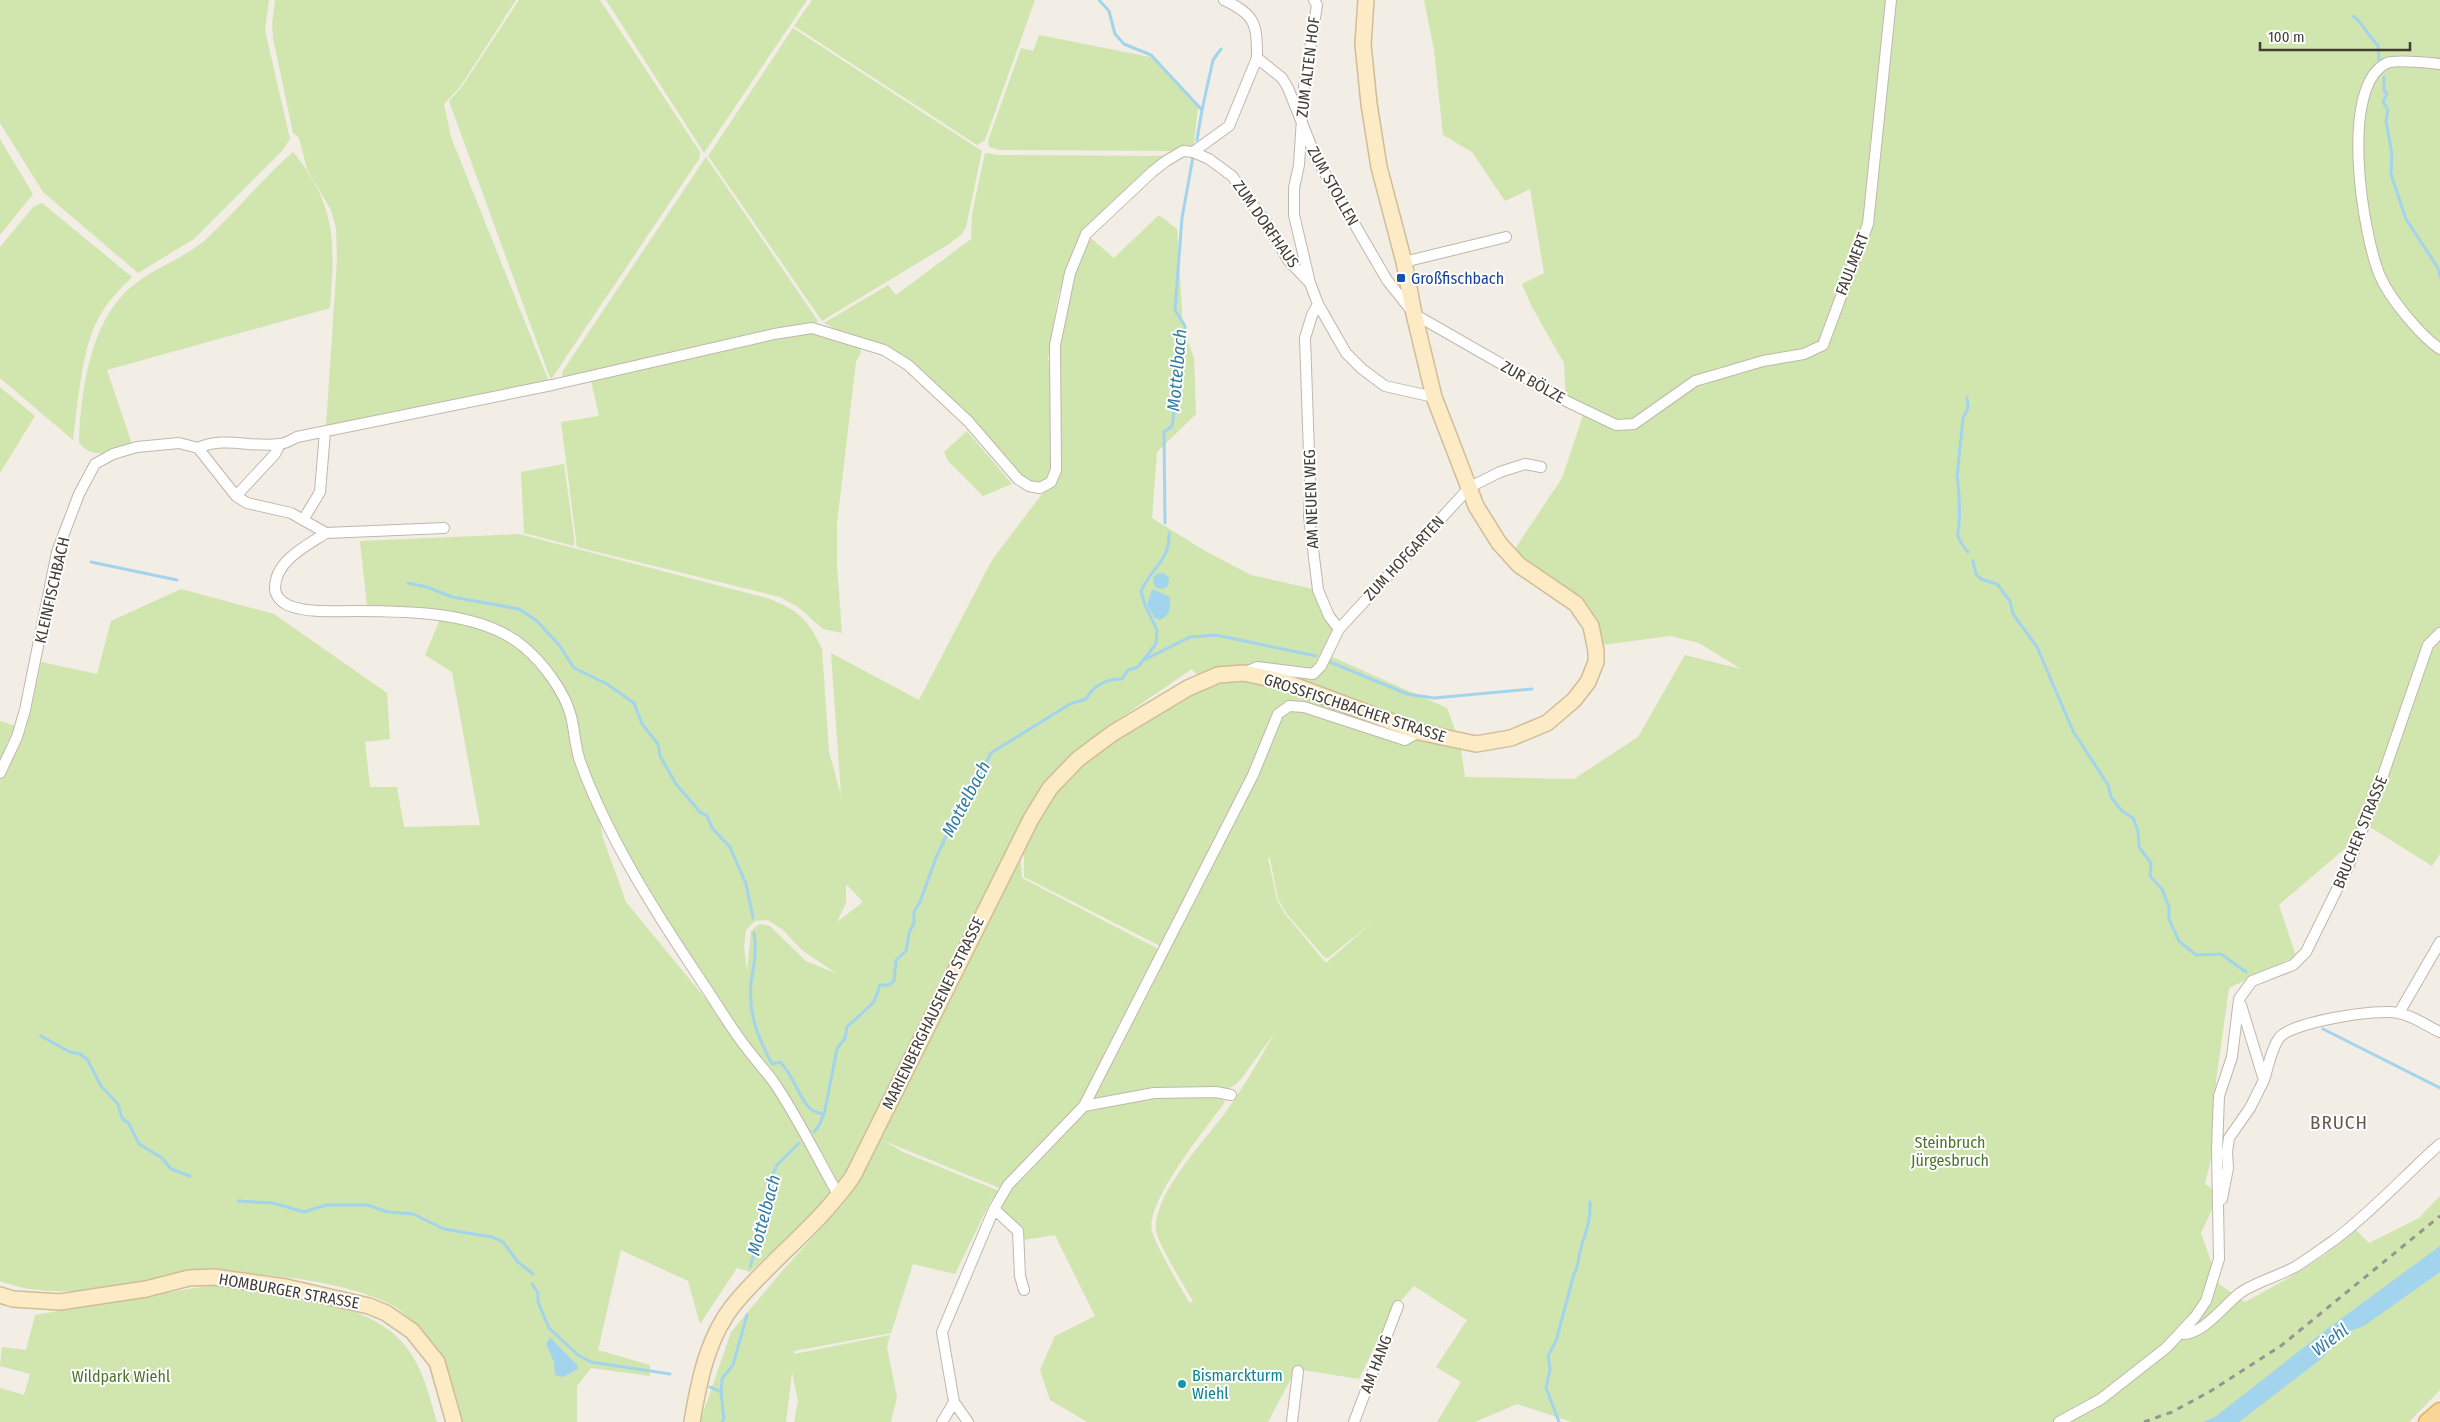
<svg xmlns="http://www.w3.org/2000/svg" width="2440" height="1422" viewBox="0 0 2440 1422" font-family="'Fira Sans Condensed',sans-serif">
<rect width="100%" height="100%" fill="#f2ede5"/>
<path fill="#d1e5af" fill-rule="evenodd" d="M0,0H269L265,30L290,139L282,151L194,239L138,273L43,192L0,123Z
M275,0H516L460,87L444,104L451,137L549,382L326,427L337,259L336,228L331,210L307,169L299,138L293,133L273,38L272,25Z
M519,0H600L700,152L699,159L552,378H550L449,101L461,88Z
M606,0H807L704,153Z
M812,0H1035L985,140L977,145L794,26Z
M1424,0H2440V854L2432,866L2370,827L2279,905L2296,956L2229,988L2216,1081L2214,1146L2205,1184L2219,1194L2201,1233L2219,1284L2245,1302C2284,1281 2323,1260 2356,1230L2369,1243L2419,1218L2440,1196V1390L2409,1422H1572L1517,1404L1475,1422H1437L1461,1382L1436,1367L1467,1320L1414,1286L1392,1311L1359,1379L1296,1369L1268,1422H1087L1050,1400L1040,1370L1055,1336L1095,1316L1055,1235L1024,1240L1021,1229L999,1205C1013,1176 1041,1153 1063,1130C1069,1124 1077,1113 1084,1109C1106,1097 1194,1093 1220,1096L1225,1102C1207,1127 1145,1202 1152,1231C1155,1244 1182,1291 1190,1303L1193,1301C1185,1287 1156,1241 1156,1229C1155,1190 1208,1138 1230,1106C1247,1082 1261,1056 1276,1031L1241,1079L1235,1085L1227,1089L1163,1091L1098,1099L1093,1097L1092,1093L1242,802L1240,793L1162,947L1024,877V857L1022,847C1034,826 1046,804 1061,785C1093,744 1159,707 1206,685L1192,669L1113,723L1065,762L1039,799L1014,842L863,1146L848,1171L825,1202L750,1272L737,1268L700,1324L688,1281L621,1250L598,1350L650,1365V1376L591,1368L577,1386V1422H460C454,1394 450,1364 431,1341C423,1331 402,1310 392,1305C341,1279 244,1269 187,1275C126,1282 60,1304 0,1281V781L31,710L41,662L97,674L111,621L181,589L274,614L387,693L390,739L365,742L370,787H397L404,827L480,825L452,672L425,655L440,619L499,634L516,644L564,700L579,769L598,808L603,838L626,902L723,1020L726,1014L641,881L610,823L582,762L579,729L566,690L532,652L513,636L487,623L443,612L407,607L367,606L360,541L519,534L767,598C798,610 808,619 822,649L829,752L841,795L831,653L919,700L992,560L1051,482L1056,470L1055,345L1070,273L1086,234L1114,258L1159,215L1177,229L1183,327L1194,358L1196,414L1157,452L1152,518L1205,551L1251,575L1318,590L1329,616L1339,629L1328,655L1447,708L1460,743L1465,777L1574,779L1638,737L1685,655L1741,669L1699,643L1670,636L1594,646C1593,640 1593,632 1591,627C1580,597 1533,579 1511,555L1562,478L1585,410L1566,401L1564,363L1532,307L1522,284L1544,273L1530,189L1505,201L1472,152L1443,135L1434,50ZM1268,858H1270L1278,899L1286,913L1325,958H1328L1376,919L1326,963L1285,914L1277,900ZM846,884L863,902L837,922L846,903ZM768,920L783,930L802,950L837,974L806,961L770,926L759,924L751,931L747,971L744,947L746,930L755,921Z
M793,28L982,151L966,227L962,234L949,244L822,321L708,156Z
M1039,35L1155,58L1198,107L1194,144L1188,148L1171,151L999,150L989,147L988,141L1021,48L1033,51Z
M0,139L33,194L0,235Z
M293,152C337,205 335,244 330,308L107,370L133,447C116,451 91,461 79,442C81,389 91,316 136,283C157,267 184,258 204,241C235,213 261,180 293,152Z
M985,153L1000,155L1163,156L1081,236L1071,258L1058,296L1048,359L1053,370L1056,438L1051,471L1042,483L1034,484L1026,480L928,378L824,323L888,285L896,295L971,239L972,214Z
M706,157L818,321L814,325L567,380L563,377L562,372Z
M42,203L132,277C119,290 106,303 98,319C81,351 78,404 73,440L0,378V247L33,207Z
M815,332L860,345L861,353L856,362L837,523V566L842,633L823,629L798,607L780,597L577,547L561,422L599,416L591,380L769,339Z
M0,387L35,416L0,473Z
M967,431L1012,484L983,496L948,461L944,452Z
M564,464L574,537V546L524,533L521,472Z
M0,721L15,726L0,761Z
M1020,851L1022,878L1160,950L1079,1107L1002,1189L884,1141L903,1152L999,1191L994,1200L992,1198L955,1274L913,1264L891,1333L794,1351V1354L890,1335L887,1347L897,1397L891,1422H794L798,1401L792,1372L786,1422H700L731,1332L783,1270L846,1201L868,1165Z
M213,1285C265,1292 359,1299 397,1337C421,1359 428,1392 437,1422H0V1388L24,1395L30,1374L0,1366L2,1347L26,1350L35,1315Z"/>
<path fill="#a3d4ed" d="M1153 581a8 8 0 1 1 16 0a8 8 0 1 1-16 0Z
M1152,589L1170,597C1170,608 1171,615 1160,620L1155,618L1147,605Z
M2440,1246V1272L2364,1326L2347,1332L2321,1359L2239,1422H2203L2215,1417L2327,1329Z
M550,1337L578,1366V1369L563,1377L555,1375L554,1362L546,1344Z"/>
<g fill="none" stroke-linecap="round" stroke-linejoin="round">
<path stroke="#a3d4ed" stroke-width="3" d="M1099,0L1109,11L1115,34L1124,44L1151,55L1202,110L1197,140
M2353,16C2366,26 2367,36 2378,45L2379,60
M2384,77V90L2387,94L2383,102L2388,110L2386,121L2392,154L2391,174L2406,219L2438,268L2440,277
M1202,110L1213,60L1221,49
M1967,398L1968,408L1963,418L1957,477C1959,484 1960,516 1959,524C1959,529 1956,534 1959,539C1961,544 1965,548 1968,552
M1165,523L1164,432L1172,426L1185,326L1175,310L1182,218L1193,157
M1973,561L1976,574L1981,579L1997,584L2010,601L2013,614L2037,647L2073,731L2108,785L2111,797L2122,811L2133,818L2138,831L2139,847L2151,863L2150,876L2162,889L2169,907V919L2179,941L2196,955L2221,954L2246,972
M91,562L177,580
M408,583L427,587L452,597L519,609L537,621L559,645L574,668L607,684L634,703L642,724L658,744L660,756L676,784L700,812L707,816L712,828L730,847L746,884L753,918
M1144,660L1190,637L1216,635L1316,656
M1330,662L1407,694L1434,698L1532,689
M754,933C757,951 754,965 751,983C748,1013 758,1038 772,1064L780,1062C794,1075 800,1102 812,1110C815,1112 820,1113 824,1115
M2323,1029L2440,1088
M41,1036L70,1052L80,1054L87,1059L101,1086L118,1104L122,1118L129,1124L139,1144L162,1158L171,1169L190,1176
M814,1132L820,1124L825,1110L837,1049L845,1038L847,1027L874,1002L880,985H889L894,981L896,960L906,951L909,933L914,923V912L920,902L936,858L948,832L957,823L991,753L1070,704L1086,699C1094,685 1107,679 1122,679L1128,670L1138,667L1156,644L1157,630L1145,605L1141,591C1152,567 1170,561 1169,533
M238,1201L273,1203L304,1212L326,1205H367L388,1212L413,1214L444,1229L492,1237L503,1242L518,1262L533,1274
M750,1267L771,1198L772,1176L777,1165L799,1143
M532,1284L538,1293V1302L549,1328L578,1355L591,1362L670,1374
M710,1387L721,1392
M722,1422L724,1419L721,1392L722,1379L733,1365L747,1315
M1559,1422L1546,1388L1550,1369L1548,1356L1556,1341L1574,1274C1580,1263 1577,1262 1580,1252C1585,1232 1591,1223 1590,1202"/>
<defs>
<path id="street" d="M1224,0C1256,15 1257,24 1257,58
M2440,64C2428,63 2397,59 2387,63C2338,86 2363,236 2380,276C2390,299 2420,335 2440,349
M1193,152L1229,126L1257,58L1282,78L1288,88L1316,158L1387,280L1414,314L1566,401L1616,425L1634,424L1695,381L1763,361L1804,354L1823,345L1868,224L1891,0
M1404,262L1506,237
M1310,283L1294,215V188L1299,165L1304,87L1317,5L1314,0
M198,448C225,436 251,448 279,444C285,444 291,440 297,437L552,385L774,334L812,328L884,350L908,365L968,421L1018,479L1029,486L1040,488L1051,482L1056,470L1055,345L1070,273L1086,234L1152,172L1166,161L1183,151L1193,152L1209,159L1232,176L1265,221L1288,260L1310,283L1318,304L1346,353L1362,369L1385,386L1434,397
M236,496L275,454L280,444
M303,520L320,492L325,432
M326,533L444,528
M1339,629L1470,487L1500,472L1525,464L1541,467
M1244,673L1257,667L1313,674L1321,666L1339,629L1329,616L1318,590L1309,516L1310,482L1305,338L1312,315L1318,304
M0,773L17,737L25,710L57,552L79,494L95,464L113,454L137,447L179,443L198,448L236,496L247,503L291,513L326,533C306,546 275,561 275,588C275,596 282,603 290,606C309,613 334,611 354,611C406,611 482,611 524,647C544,664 564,691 571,716C575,732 575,749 581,764C609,839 654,910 698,976C714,999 728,1024 745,1046C754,1058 764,1069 773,1081C798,1117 817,1158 839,1196
M2399,1013L2440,942
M2264,1080C2268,1068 2272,1046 2280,1037C2293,1022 2378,1008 2398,1013C2412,1015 2427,1026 2440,1032
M1084,1106L1253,775L1278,714L1289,706L1304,707L1405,740L1419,732
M2222,1199L2228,1168L2227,1152L2229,1138L2250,1108L2264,1080L2241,1005
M994,1209L1018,1231L1020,1276L1024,1290
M2179,1334C2203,1336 2222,1307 2240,1293C2257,1281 2277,1277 2295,1267C2308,1259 2320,1250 2333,1241C2371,1213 2404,1176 2440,1144
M954,1402L968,1422
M942,1422L954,1402L942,1332L994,1209L1008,1185L1084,1106L1154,1093L1216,1092L1231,1095
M1292,1422L1298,1371
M1354,1422L1398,1306
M2059,1422L2101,1399L2166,1348L2195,1317L2206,1301L2219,1259L2217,1150L2219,1096L2232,1057L2239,999L2252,981L2293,965L2306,952L2348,867L2381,781L2428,645L2440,633"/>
<path id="secondary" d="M0,1295L13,1299L60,1302L146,1289L189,1278L214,1277L286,1287L369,1306L386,1313L412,1331L437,1362L454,1422
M692,1422C699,1380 708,1335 736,1302C773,1258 820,1224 853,1176L1031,819L1050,788L1078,759L1113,733L1188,688L1218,675L1244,673L1285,682L1419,732L1476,744L1511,738L1547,723L1574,700L1588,682L1596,662V651L1591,626L1576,604L1519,565L1499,543L1476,506L1434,397L1414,314L1404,262L1379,167L1369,104L1363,44L1366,0"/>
<path id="primary" d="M2427,1422L2440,1411"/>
</defs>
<use href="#street" stroke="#c0b7ab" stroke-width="12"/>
<use href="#secondary" stroke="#d0bd97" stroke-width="18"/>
<use href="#primary" stroke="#deb167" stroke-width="19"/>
<use href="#street" stroke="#fff" stroke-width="10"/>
<use href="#secondary" stroke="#fcebc5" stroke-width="15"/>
<use href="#primary" stroke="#fad696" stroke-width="16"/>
<path stroke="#959595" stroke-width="3" stroke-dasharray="6 6" stroke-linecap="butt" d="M2144,1422L2172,1412L2209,1392L2282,1345L2440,1216"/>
</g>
<rect fill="#1a4fb4" stroke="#fff" stroke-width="2" x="1396" y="273" width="10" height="10" rx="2.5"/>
<circle fill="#0f9aa8" stroke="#fff" stroke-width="2" cx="1182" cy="1384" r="5"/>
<g text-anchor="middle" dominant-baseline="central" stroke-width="4" stroke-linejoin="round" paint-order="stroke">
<g font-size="16" fill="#443d35" stroke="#fff">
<text transform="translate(1308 67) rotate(-83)">ZUM ALTEN HOF</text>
<text transform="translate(1333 186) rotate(61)">ZUM STOLLEN</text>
<text transform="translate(1266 224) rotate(55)">ZUM DORFHAUS</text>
<text transform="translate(1852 264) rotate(-69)">FAULMERT</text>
<text transform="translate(1533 382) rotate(29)">ZUR BÖLZE</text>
<text transform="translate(1311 499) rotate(-92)">AM NEUEN WEG</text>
<text transform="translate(1404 558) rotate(-47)">ZUM HOFGARTEN</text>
<text transform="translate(52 590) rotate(-77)">KLEINFISCHBACH</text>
<text transform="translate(1355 708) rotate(18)">GROSSFISCHBACHER STRASSE</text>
<text transform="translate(2360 832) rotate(-68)">BRUCHER STRASSE</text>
<text transform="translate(933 1013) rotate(-64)">MARIENBERGHAUSENER STRASSE</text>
<text transform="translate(289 1291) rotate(10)">HOMBURGER STRASSE</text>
<text transform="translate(1376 1364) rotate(-69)">AM HANG</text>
</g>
<g font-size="16" fill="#164399" stroke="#fff" text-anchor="start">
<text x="1411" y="278">Großfischbach</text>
</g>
<g font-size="16" fill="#4c732b" stroke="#fff">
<text x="1950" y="1142">Steinbruch<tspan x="1950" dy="18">Jürgesbruch</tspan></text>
<text x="121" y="1376">Wildpark Wiehl</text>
</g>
<g font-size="16" fill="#0d838f" stroke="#fff" text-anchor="start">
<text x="1192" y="1375">Bismarckturm<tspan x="1192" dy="18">Wiehl</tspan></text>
</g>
<g font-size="18" font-style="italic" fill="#317ca3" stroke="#fff">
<text transform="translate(1177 370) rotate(-85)">Mottelbach</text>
<text transform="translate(966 799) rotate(-62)">Mottelbach</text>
<text transform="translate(764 1215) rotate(-75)">Mottelbach</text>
<text transform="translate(2330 1340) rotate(-37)">Wiehl</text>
</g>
<g font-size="19" letter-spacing="1" fill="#665a4d" stroke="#fff">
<text x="2339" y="1122">BRUCH</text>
</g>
</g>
<path d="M2260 42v8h150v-8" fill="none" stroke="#443d35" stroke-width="2.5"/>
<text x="2268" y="42" font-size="15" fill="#443d35" stroke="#ffffff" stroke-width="4" paint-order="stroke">100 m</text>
</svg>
